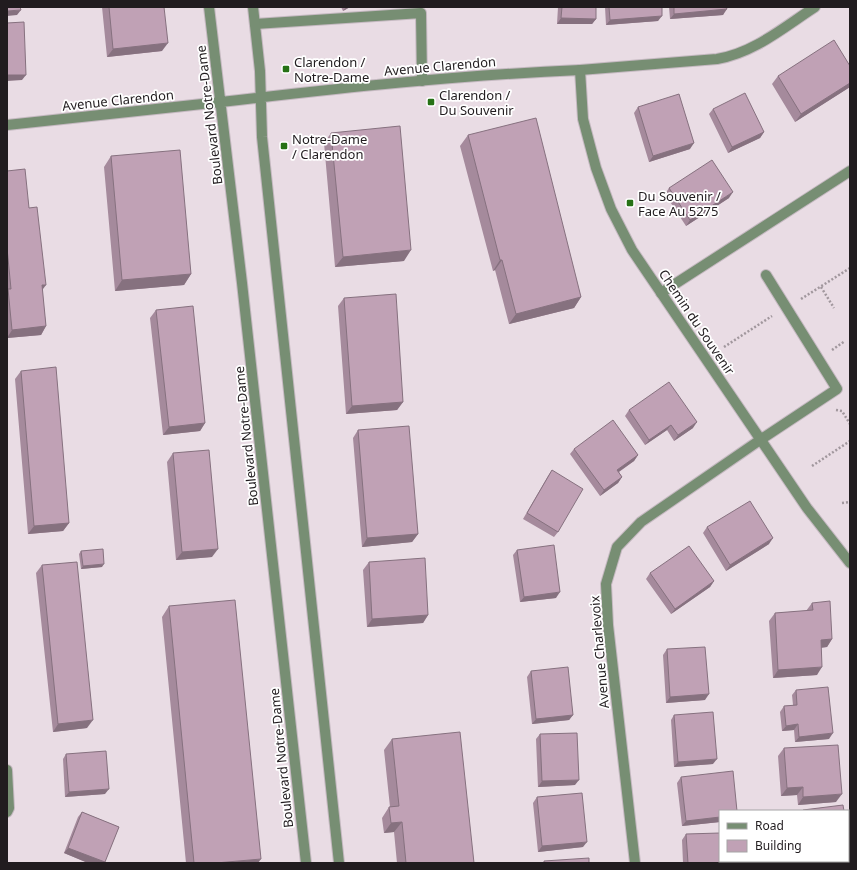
<svg xmlns="http://www.w3.org/2000/svg" width="857" height="870" viewBox="0 0 857 870" font-family="'Noto Sans',sans-serif">
<rect width="100%" height="100%" fill="#e9dce4"/>
<g fill="none" stroke-linecap="round" stroke-linejoin="round">
<defs>
<path id="service" d="M255,24L421,13L422,81
M661,293L850,171
M760,440L837,389L766,275"/>
<path id="minor" d="M580,70L717,59C754,53 784,27 815,7
M7,125L221,102
M7,770L9,808L7,812
M635,863L608,625L606,584L617,547L641,522L760,440"/>
<path id="tertiary" d="M209,7L242,283L306,863
M253,7L260,71L262,137L339,863
M221,102C340,88 460,75 580,70L583,119L596,168L611,209L632,250L807,508L850,563"/>
</defs>
<use href="#service" stroke="#c5b9c1" stroke-width="12"/>
<use href="#minor" stroke="#c5b9c1" stroke-width="12"/>
<use href="#tertiary" stroke="#c5b9c1" stroke-width="12"/>
<path stroke="#a1979d" stroke-width="2.5" stroke-dasharray="2 2" stroke-linecap="butt" d="M821,287L834,308
M801,299L850,268
M724,347L772,316
M832,350L845,341
M836,410L842,411L850,424
M812,466L850,441
M842,503L850,502"/>
<use href="#service" stroke="#778e73" stroke-width="10"/>
<use href="#minor" stroke="#778e73" stroke-width="10"/>
<use href="#tertiary" stroke="#778e73" stroke-width="10"/>
</g>
<path fill="#a58a9c" d="M102,7H164L162,51L107,57Z
M341,7H350L343,11Z
M558,7H596V19L592,24H557Z
M605,7H662L658,21L606,25Z
M669,7H726L723,15L670,19Z
M850,66V87L795,122L772,84L778,76Z
M638,107L690,149L649,162L634,113Z
M713,109L764,132L760,138L728,153L709,114Z
M331,133L404,261L335,267L324,143Z
M468,135L581,297L574,308L509,324L495,270L493,271L460,146Z
M111,156L191,274L184,285L115,291L104,167Z
M7,171L29,208L42,289L46,326L41,335L7,338Z
M669,188L729,198L686,226L665,194Z
M344,298L403,402L397,410L346,414L338,306Z
M156,310L205,423L200,431L163,435L150,318Z
M21,371L69,523L63,531L28,534L15,379Z
M629,410L693,428L674,441L667,430L645,445L625,416Z
M358,430L418,534L412,542L362,547L353,438Z
M574,449L638,455L634,461L619,472L622,477L618,483L600,496L570,454Z
M173,453L212,557L176,560L167,462Z
M552,470L558,532L554,537L523,519L548,476Z
M707,527L769,544L726,571L703,533Z
M517,550L556,598L520,602L513,555Z
M81,551L102,567L81,569L79,554Z
M369,562L428,615L423,623L367,627L363,570Z
M42,565L87,728L53,732L36,573Z
M650,573L714,581L710,587L671,614L646,579Z
M812,603L832,639L827,647L821,648L817,675L773,678L769,621L775,613L806,611Z
M169,606L258,863H186L162,617Z
M667,649L705,700L666,703L663,655Z
M531,671L573,715L569,720L532,724L527,677Z
M796,690L829,739L795,742L794,730L782,731L780,712L784,706L793,705L792,695Z
M674,715L713,764L674,767L671,720Z
M540,734L575,785L538,787L536,739Z
M392,739L474,863H397L394,832L384,833L382,818L389,807H390L384,750Z
M784,748L836,802L798,805L797,795L781,796L778,756Z
M66,754L105,794L65,797L63,759Z
M681,777L720,811V822L682,826L677,783Z
M537,797L583,847L538,852L533,803Z
M82,812L119,827L104,863H88L64,853L78,817Z
M686,834L732,863H683L682,840Z"/>
<path fill="#86717f" d="M346,7H350L343,11Z
M727,9L723,15L670,19L674,14Z
M21,10L17,15L7,16V11Z
M662,16L658,21L606,25L610,20Z
M561,18L596,19L592,24H557Z
M168,43L162,51L107,57L113,49Z
M7,75H26L22,80L7,81Z
M850,83V87L795,122L801,114Z
M764,132L760,138L728,153L732,147Z
M694,143L690,149L649,162L653,156Z
M733,192L729,198L686,226L690,220Z
M411,250L404,261L335,267L343,257Z
M500,260H502L495,270L493,271Z
M191,274L184,285L115,291L122,280Z
M42,285H46L40,293Z
M581,297L574,308L509,324L516,314Z
M46,326L41,335L7,338L12,330Z
M403,402L397,410L346,414L352,406Z
M697,422L693,428L674,441L678,435Z
M205,423L200,431L163,435L169,427Z
M671,425L667,430L645,445L649,440Z
M638,455L634,461L614,475L617,470Z
M622,477L618,483L600,496L604,490Z
M69,523L63,531L28,534L34,526Z
M418,534L412,542L362,547L367,538Z
M773,538L769,544L726,571L730,565Z
M218,549L212,557L176,560L182,552Z
M104,564L102,567L81,569L83,566Z
M714,581L710,587L671,614L675,609Z
M560,592L556,598L520,602L524,597Z
M428,615L423,623L367,627L372,619Z
M832,639L827,647L815,648L821,640Z
M822,667L817,675L773,678L778,670Z
M709,694L705,700L666,703L670,697Z
M573,715L569,720L532,724L536,719Z
M93,720L87,728L53,732L58,724Z
M798,724L794,730L782,731L786,726Z
M833,733L829,739L795,742L799,737Z
M717,759L713,764L674,767L678,762Z
M579,780L575,785L538,787L542,781Z
M803,787L797,795L781,796L787,788Z
M109,789L105,794L65,797L69,792Z
M842,794L836,802L798,805L803,797Z
M720,817V822L682,826L686,821Z
M402,822L394,832L384,833L391,823Z
M587,842L583,847L538,852L542,846Z
M68,848L105,862L104,863H88L64,853Z
M261,859L258,863H216Z"/>
<path fill="#c0a1b5" stroke="#86717f" d="M7,7H20L21,10L7,11Z
M109,7H164L168,43L113,49Z
M562,7H596V19L561,18Z
M609,7H662V16L610,20Z
M674,7H726L727,9L674,14Z
M24,22L26,75H7V23Z
M834,40L850,66V83L801,114L778,76Z
M745,93L764,132L732,147L713,109Z
M679,94L694,143L653,156L638,107Z
M536,118L581,297L516,314L502,260H500L468,135Z
M400,126L411,250L343,257L331,133Z
M180,150L191,274L122,280L111,156Z
M712,160L733,192L690,220L669,188Z
M25,169L29,208L37,207L46,285H42L46,326L12,330L8,289H11L7,248V171Z
M396,294L403,402L352,406L344,298Z
M193,306L205,423L169,427L156,310Z
M56,367L69,523L34,526L21,371Z
M669,382L697,422L678,435L671,425L649,440L629,410Z
M613,420L638,455L617,470L622,477L604,490L574,449Z
M409,426L418,534L367,538L358,430Z
M209,450L218,549L182,552L173,453Z
M552,470L583,489L558,532L527,513Z
M750,501L773,538L730,565L707,527Z
M554,545L560,592L524,597L517,550Z
M689,546L714,581L675,609L650,573Z
M103,549L104,564L83,566L81,551Z
M425,558L428,615L372,619L369,562Z
M77,562L93,720L58,724L42,565Z
M235,600L261,859L216,863H194L169,606Z
M830,601L832,639L821,640L822,667L778,670L775,613L813,610L812,603Z
M705,647L709,694L670,697L667,649Z
M568,667L573,715L536,719L531,671Z
M828,687L833,733L799,737L798,724L786,726L784,706L797,705L796,690Z
M713,712L717,759L678,762L674,715Z
M460,732L474,863H406L402,822L391,823L389,807L399,806L392,739Z
M577,733L579,780L542,781L540,734Z
M838,745L842,794L803,797V787L787,788L784,748Z
M106,751L109,789L69,792L66,754Z
M733,771L737,811H720V817L686,821L681,777Z
M582,793L587,842L542,846L537,797Z
M843,805L844,811H803V810Z
M82,812L119,827L105,862L68,848Z
M720,833V861H732V863H688L686,834Z
M589,858V863H544V861Z"/>
<g fill="#267115" stroke="#fff" stroke-width="1.5">
<rect x="282" y="65" width="8" height="8" rx="2"/>
<rect x="427" y="98" width="8" height="8" rx="2"/>
<rect x="280" y="142" width="8" height="8" rx="2"/>
<rect x="626" y="199" width="8" height="8" rx="2"/>
</g>
<g text-anchor="middle" dominant-baseline="central" stroke-width="3.5" stroke-linejoin="round" paint-order="stroke">
<g font-size="13" fill="#211c1f" stroke="#fff" text-anchor="start">
<text x="294" y="62">Clarendon /<tspan x="294" dy="15">Notre-Dame</tspan></text>
<text x="439" y="95">Clarendon /<tspan x="439" dy="15">Du Souvenir</tspan></text>
<text x="292" y="139">Notre-Dame<tspan x="292" dy="15">/ Clarendon</tspan></text>
<text x="638" y="196">Du Souvenir /<tspan x="638" dy="15">Face Au 5275</tspan></text>
</g>
<g font-size="13" fill="#211c1f" stroke="#fff">
<text transform="translate(440 66) rotate(-5)">Avenue Clarendon</text>
<text transform="translate(118 100) rotate(-6)">Avenue Clarendon</text>
<text transform="translate(209 115) rotate(-97)">Boulevard Notre-Dame</text>
<text transform="translate(697 322) rotate(56)">Chemin du Souvenir</text>
<text transform="translate(246 436) rotate(-96)">Boulevard Notre-Dame</text>
<text transform="translate(599 652) rotate(-95)">Avenue Charlevoix</text>
<text transform="translate(281 758) rotate(-96)">Boulevard Notre-Dame</text>
</g>
</g>
<rect width="857" height="870" fill="none" stroke="#211c1f" stroke-width="16"/>
<rect x="719" y="810" width="130" height="52" fill="#ffffff" stroke="#a6a4a5"/>
<rect x="727" y="823" width="20" height="6" fill="#778e73" stroke="#a6a4a5"/>
<text x="755" y="830" font-size="12" fill="#211c1f">Road</text>
<rect x="727" y="840" width="20" height="12" fill="#c0a1b5" stroke="#a6a4a5"/>
<text x="755" y="850" font-size="12" fill="#211c1f">Building</text>
</svg>
